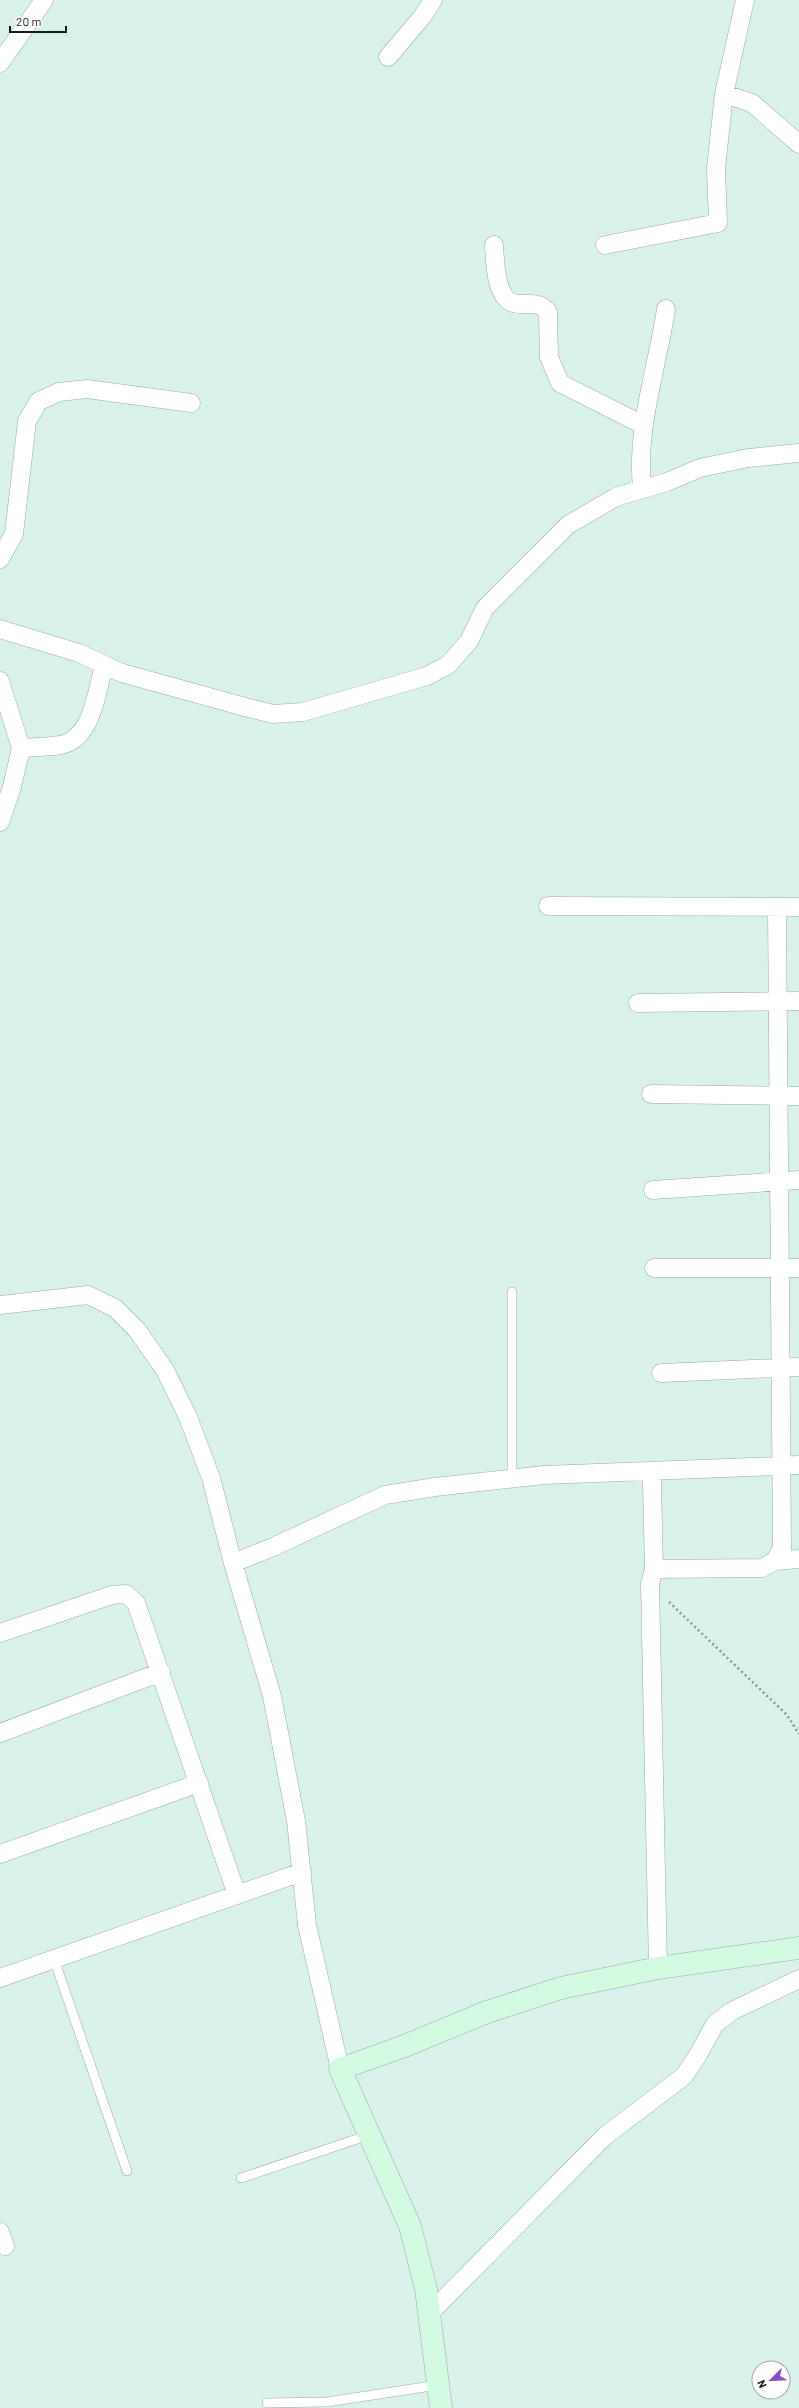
<svg xmlns="http://www.w3.org/2000/svg" width="799" height="2408" viewBox="0 0 799 2408" font-family="Barlow,sans-serif">
<rect width="100%" height="100%" fill="#d9f1eb"/>
<g fill="none" stroke-linecap="round" stroke-linejoin="round">
<defs>
<path id="lane" d="M512,1292V1478
M54,1959L127,2171
M241,2178L369,2135
M267,2403L327,2402L438,2385"/>
<path id="street" d="M388,57L422,17L433,0
M0,63L44,0
M724,94L752,103L799,144
M494,245C495,258 495,273 499,285C510,320 532,292 548,312L549,357L560,383L643,425
M605,245L718,223L716,168L724,94L745,0
M642,488C636,426 657,370 666,309
M0,559L14,534L27,421L39,401L59,392L87,389L191,403
M0,629L79,653L122,673L245,707L273,714L303,712L427,676L448,665L469,641L485,608L568,525L616,497L667,482L700,468L748,458L799,453
M0,681L21,748L12,787L0,822
M21,748C34,747 48,747 61,745C93,738 97,690 104,665
M548,906L799,907
M638,1003L799,1001
M651,1094L799,1096
M653,1190L799,1180
M654,1268H799
M0,1305L88,1295L115,1308L137,1330L165,1370L188,1417L211,1478L233,1563L272,1696L296,1821L307,1925L340,2069
M661,1373L799,1367
M649,1471L799,1465
M775,1561L799,1559
M233,1563L273,1547L385,1495L435,1487L544,1475L649,1471L652,1482L654,1569
M0,1633L112,1595L126,1594L136,1603L237,1895
M0,1733L161,1672
M0,1854L199,1783
M658,1968L650,1584L654,1569L762,1568L775,1561L782,1548L777,907
M0,1978L302,1872
M0,2232L5,2246
M429,2314L605,2136L684,2076L698,2055L715,2024L732,2011L799,1979"/>
<path id="secondary" d="M441,2408L426,2289L410,2226L340,2069L402,2047L487,2012L561,1988L658,1968L799,1948"/>
</defs>
<use href="#lane" stroke="#93aaa4" stroke-width="10"/>
<use href="#street" stroke="#93aaa4" stroke-width="19"/>
<use href="#secondary" stroke="#93aaa4" stroke-width="23"/>
<path stroke="#849591" stroke-width="2.5" stroke-dasharray="2 3" stroke-linecap="butt" d="M669,1602L787,1715L799,1734"/>
<use href="#lane" stroke="#fff" stroke-width="9"/>
<use href="#street" stroke="#fff" stroke-width="18"/>
<use href="#secondary" stroke="#d2fae1" stroke-width="22"/>
</g>
<g transform="translate(771 2380) rotate(246)"><circle r="19" fill="#ffffff" stroke="#a1a5a4"/>
<path d="M0-3L7 15L0 10L-7 15Z" fill="#8a4ec5"/>
<text y="-6" font-size="11" font-weight="bold" text-anchor="middle" fill="#141d1b">N</text>
</g>
<path d="M10 26v6h56v-6" fill="none" stroke="#141d1b" stroke-width="2"/>
<text x="16" y="26" font-size="12" fill="#141d1b" stroke="#ffffff" stroke-width="3" paint-order="stroke">20 m</text>
</svg>
